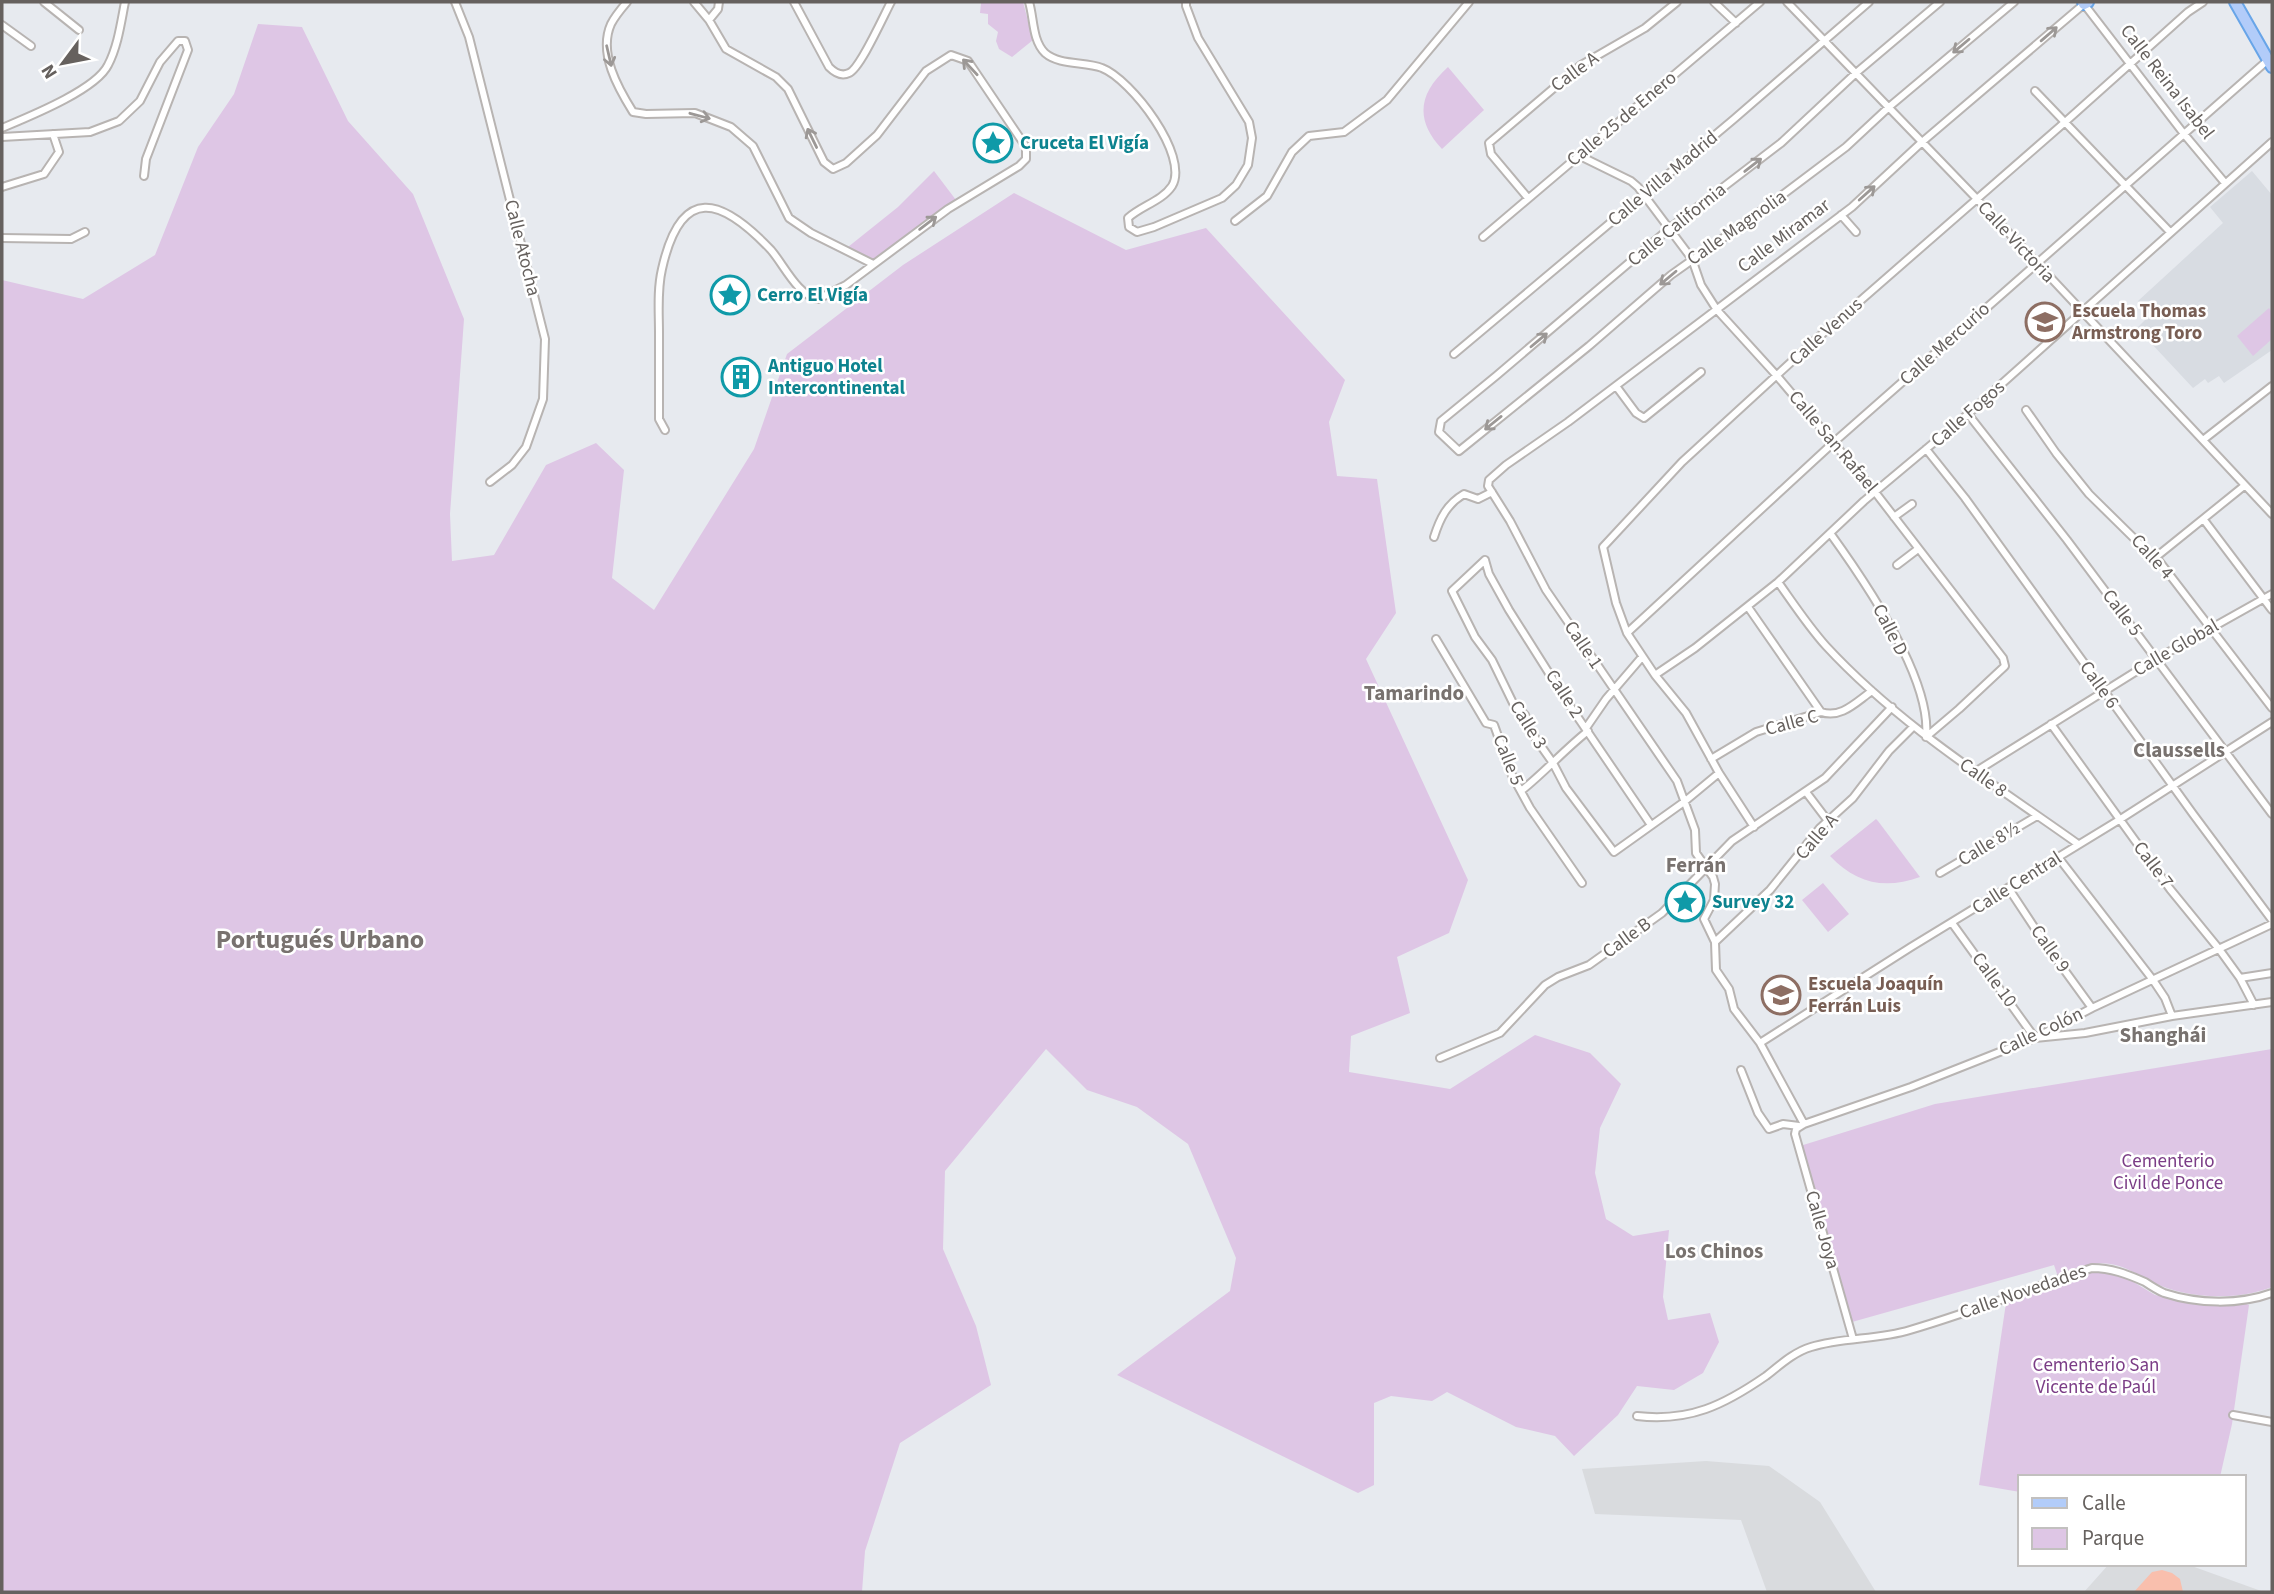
<svg xmlns="http://www.w3.org/2000/svg" width="2274" height="1594" viewBox="0 0 2274 1594" font-family="'Source Sans 3',sans-serif">
<rect width="100%" height="100%" fill="#e7eaef"/>
<path fill="#d9dbde" d="M1706,1461L1769,1466L1820,1502L1876,1592H1767L1741,1520L1595,1514L1582,1469Z
M2109,1564H2186L2264,1592H2084Z"/>
<path fill="#d8dce2" d="M2252,171L2272,195V350L2224,383L2219,376L2208,383L2205,379L2193,388L2137,328L2150,315L2138,301L2223,223L2210,207Z"/>
<path fill="#dec6e5" d="M975,2H1023L1033,40L1012,57L999,49L996,41L998,32L988,24V14L980,13L981,3Z
M258,24L302,27L348,121L413,194L464,319L450,514L452,561L494,555L546,465L596,443L624,470L612,578L654,610L754,449L787,354L903,265L1014,193L1126,250L1206,228L1345,380L1329,422L1337,476L1377,479L1396,613L1366,659L1468,880L1449,933L1397,957L1410,1013L1351,1036L1349,1072L1450,1089L1535,1035L1590,1053L1621,1084L1600,1128L1595,1173L1606,1219L1633,1236L1669,1230L1663,1297L1668,1320L1710,1313L1719,1342L1703,1373L1674,1390L1637,1386L1618,1415L1574,1456L1555,1436L1516,1427L1447,1392L1432,1401L1391,1396L1374,1403V1485L1358,1493L1117,1375L1230,1291L1236,1258L1188,1144L1137,1107L1087,1090L1046,1049L945,1171L943,1249L976,1326L991,1385L900,1443L865,1551L862,1592H2V280L83,299L155,255L198,147L234,94Z
M1448,67L1484,110L1442,149C1415,120 1418,94 1448,67Z
M934,171L956,200L874,261L848,247L898,207Z
M2269,308L2272,312V339L2253,356L2237,336Z
M1876,819L1878,821L1920,877C1884,890 1856,883 1830,856Z
M1823,883L1849,914L1828,932L1802,900Z
M2272,1049V1287C2241,1299 2203,1299 2170,1289C2145,1282 2123,1259 2094,1264C2082,1266 2069,1273 2058,1277L2054,1265L1852,1322L1800,1146L1935,1104Z
M2096,1270L2125,1277L2155,1295L2217,1306L2244,1303L2249,1305L2232,1424L2220,1477H2020V1492L1979,1485L2006,1303Z"/>
<path fill="#f9bfad" d="M2162,1570L2172,1573L2180,1579L2183,1592H2134L2152,1572Z"/>
<g fill="none" stroke-linecap="round" stroke-linejoin="round">
<defs>
<path id="minor" d="M44,2L79,30
M455,2L469,37L545,339L543,399L526,447L512,465L490,482
M627,2C621,9 615,16 611,24C598,53 618,88 633,112L646,114L695,113L731,127L753,146L789,218L811,233L873,264
M794,2L829,67C834,72 841,77 849,73C860,69 884,15 891,2
M1029,2C1034,18 1032,40 1045,53C1060,66 1085,61 1102,68C1131,79 1190,156 1172,186C1162,201 1141,206 1128,218L1129,227L1137,232L1154,227L1222,198L1236,185L1248,165L1252,138L1249,122L1198,38L1186,6V2
M1714,2L1736,23
M1787,2L1977,199L2272,514
M1940,2L1856,73L1781,143L1670,228L1496,376L1441,421L1439,432L1459,451L1589,346L1671,275L1757,214L1846,147L1889,107L2014,2
M709,20L718,9L719,2
M2,25L31,46
M2035,91L2170,232
M2,128C28,117 96,90 108,65C118,46 121,22 125,2
M2,137L90,132L119,121L140,101L160,62L178,41H185L188,50L146,159L144,176
M1580,156L1631,181L1638,187L1692,259L1701,285L1717,310L1777,376L1875,492L2003,658L2005,666L1959,709L1926,737
M2,187L44,174L59,152L53,134
M1528,198L1491,154L1489,143L1581,65L1645,28L1677,2
M1841,215L1856,232
M1235,221L1267,196L1292,152L1309,136L1344,132L1387,100L1469,2
M1483,237L1760,2
M2,238L71,239L85,232
M1454,354L1734,119L1869,2
M1616,386L1636,413L1644,418L1701,372
M2026,410L2056,453L2089,494L2150,554L2156,557L2272,708
M1968,414L2067,540L2272,814
M665,430L659,419C659,391 659,362 659,333C659,312 657,290 662,269C681,184 721,197 771,250C784,265 798,296 818,299L846,285L948,209L1019,166L1026,159V147L968,61L951,55L926,71L877,135L846,163L833,169L824,162L788,89L776,77L726,49L709,20L694,2
M2203,440L2272,386
M1926,449L1965,498L2193,814L2272,920
M1894,517L1912,504
M2204,520L2272,610
M1830,533C1864,580 1932,679 1926,737
M1434,537C1440,518 1447,504 1464,494L1478,499L1492,492
M2156,557L2244,486
M1485,560L1452,591L1475,637L1492,660L1513,703L1525,715L1531,732L1553,763L1566,788L1614,852L1684,802L1719,773
M1485,560L1489,574L1509,610L1564,697L1651,825
M1897,565L1918,549
M1778,582C1793,603 1808,626 1826,646C1899,725 1991,782 2078,844
M1748,607L1821,712
M1627,633L1833,443L2268,60
M1436,639L1486,723L1494,725L1512,775L1530,808L1582,883
M1655,675L1695,648L1778,582L1864,501L1968,414L2272,142
M2051,724L2170,889L2219,949L2240,978L2254,1005
M1586,728L1606,699L1642,657
M1711,759L1756,732L1821,712C1841,719 1856,702 1872,691
M1975,772L2156,659L2272,594
M1521,791C1545,772 1564,750 1588,731
M1806,792L1828,821
M1754,827L1719,773L1686,713L1655,675L1627,633L1616,603L1603,547L1682,462L1813,342L2064,123L2188,12L2203,2
M2058,857L2153,980L2165,998L2172,1016
M1940,873L2037,816
M2009,889L2044,942L2092,1008
M1952,923L2035,1038L2085,1033L2172,1016L2272,1002
M1715,942L1770,890L1820,828L1853,798L1889,751L1913,727
M2240,978L2272,973
M1760,1043L1911,947L2119,820L2272,722
M1440,1058L1500,1033L1545,985L1558,977L1589,965L1662,913L1732,841L1825,778L1892,707
M1741,1070L1758,1113L1769,1129L1783,1124L1799,1126
M1804,1124L1760,1043L1734,1009L1729,989L1716,970L1715,942L1704,919L1714,900L1715,884L1713,877L1696,853L1695,830L1677,781L1546,590L1510,521L1488,486L1489,480L1506,465L1568,422L1852,207L1922,142L2084,4L2184,134L2225,183
M1853,1339L1795,1134L1796,1129L1804,1124L1911,1087L2035,1038L2092,1008L2272,924
M2233,1415L2272,1422
M1637,1416C1690,1422 1724,1405 1766,1376C1780,1365 1794,1352 1811,1347C1843,1337 1878,1340 1910,1330C1972,1312 2032,1288 2092,1268C2111,1268 2127,1274 2145,1282C2151,1286 2157,1290 2164,1293C2198,1304 2239,1305 2272,1293"/>
<path id="primary" d="M2083,2L2084,4L2088,2
M2235,2L2272,67"/>
</defs>
<use href="#minor" stroke="#b8b4b2" stroke-width="10"/>
<use href="#primary" stroke="#68a5e8" stroke-width="14"/>
<use href="#minor" stroke="#fff" stroke-width="6"/>
<use href="#primary" stroke="#b2ccf9" stroke-width="10"/>
</g>
<defs><path id="oneway-shaft" d="M-6 0H5M1.5-3L5.5 0L1.5 3" fill="none" stroke-width="1.6" stroke-linecap="round" stroke-linejoin="round" transform="scale(1.75)"/></defs>
<g stroke="#9c9896">
<use href="#oneway-shaft" transform="translate(2049 34) rotate(-41)"/>
<use href="#oneway-shaft" transform="translate(1961 46) rotate(140)"/>
<use href="#oneway-shaft" transform="translate(609 56) rotate(77)"/>
<use href="#oneway-shaft" transform="translate(970 67) rotate(-133)"/>
<use href="#oneway-shaft" transform="translate(700 116) rotate(15)"/>
<use href="#oneway-shaft" transform="translate(812 138) rotate(-116)"/>
<use href="#oneway-shaft" transform="translate(1753 165) rotate(-38)"/>
<use href="#oneway-shaft" transform="translate(1867 193) rotate(-42)"/>
<use href="#oneway-shaft" transform="translate(928 223) rotate(-37)"/>
<use href="#oneway-shaft" transform="translate(1668 278) rotate(140)"/>
<use href="#oneway-shaft" transform="translate(1539 340) rotate(-40)"/>
<use href="#oneway-shaft" transform="translate(1493 423) rotate(141)"/>
</g>
<defs>
<symbol id="sight-ring" viewBox="-11 -11 22 22"><circle r="9.5" fill="#fff" stroke="#0f9aa8" stroke-width="1.5"/><path d="M0-6L1.8-2.2L6-1.7L2.9 1.2L3.7 5.4L0 3.3L-3.7 5.4L-2.9 1.2L-6-1.7L-1.8-2.2Z" fill="#0f9aa8"/></symbol>
<symbol id="school-ring" viewBox="-11 -11 22 22"><circle r="9.5" fill="#fff" stroke="#8d6e63" stroke-width="1.5"/><path d="M0-5L7-2L0 1L-7-2ZM-4 1L0 2.5L4 1V4Q0 6-4 4Z" fill="#8d6e63"/></symbol>
<symbol id="building-ring" viewBox="-11 -11 22 22"><circle r="9.5" fill="#fff" stroke="#0f9aa8" stroke-width="1.5"/><path d="M-4-6H4V6H1V3H-1V6H-4ZM-2.5-4.3h1.7v1.8h-1.7ZM.8-4.3h1.7v1.8H.8ZM-2.5-1h1.7V.8h-1.7ZM.8-1h1.7V.8H.8Z" fill="#0f9aa8"/></symbol>
</defs>
<g fill-rule="evenodd">
<use href="#sight-ring" x="971" y="121" width="44" height="44"/>
<use href="#sight-ring" x="708" y="273" width="44" height="44"/>
<use href="#school-ring" x="2023" y="300" width="44" height="44"/>
<use href="#building-ring" x="719" y="355" width="44" height="44"/>
<use href="#sight-ring" x="1663" y="880" width="44" height="44"/>
<use href="#school-ring" x="1759" y="973" width="44" height="44"/>
</g>
<g text-anchor="middle" dominant-baseline="central" stroke-width="5" stroke-linejoin="round" paint-order="stroke">
<g font-size="19" fill="#66615e" stroke="#fff">
<text transform="translate(1575 72) rotate(-36)">Calle A</text>
<text transform="translate(2167 82) rotate(52)">Calle Reina Isabel</text>
<text transform="translate(1622 119) rotate(-40)">Calle 25 de Enero</text>
<text transform="translate(1663 179) rotate(-40)">Calle Villa Madrid</text>
<text transform="translate(1677 225) rotate(-39)">Calle California</text>
<text transform="translate(1737 228) rotate(-35)">Calle Magnolia</text>
<text transform="translate(1784 236) rotate(-37)">Calle Miramar</text>
<text transform="translate(2016 242) rotate(47)">Calle Victoria</text>
<text transform="translate(522 248) rotate(76)">Calle Atocha</text>
<text transform="translate(1826 332) rotate(-42)">Calle Venus</text>
<text transform="translate(1945 344) rotate(-42)">Calle Mercurio</text>
<text transform="translate(1968 414) rotate(-41)">Calle Fogos</text>
<text transform="translate(1833 442) rotate(50)">Calle San Rafael</text>
<text transform="translate(2152 557) rotate(48)">Calle 4</text>
<text transform="translate(2122 613) rotate(53)">Calle 5</text>
<text transform="translate(1890 630) rotate(63)">Calle D</text>
<text transform="translate(1583 645) rotate(56)">Calle 1</text>
<text transform="translate(2176 648) rotate(-30)">Calle Global</text>
<text transform="translate(2099 685) rotate(55)">Calle 6</text>
<text transform="translate(1564 694) rotate(57)">Calle 2</text>
<text transform="translate(1792 723) rotate(-15)">Calle C</text>
<text transform="translate(1528 725) rotate(58)">Calle 3</text>
<text transform="translate(1508 760) rotate(68)">Calle 5</text>
<text transform="translate(1983 778) rotate(35)">Calle 8</text>
<text transform="translate(1817 837) rotate(-49)">Calle A</text>
<text transform="translate(1989 844) rotate(-31)">Calle 8½</text>
<text transform="translate(2153 865) rotate(53)">Calle 7</text>
<text transform="translate(2017 883) rotate(-32)">Calle Central</text>
<text transform="translate(1627 938) rotate(-36)">Calle B</text>
<text transform="translate(2050 949) rotate(55)">Calle 9</text>
<text transform="translate(1994 980) rotate(54)">Calle 10</text>
<text transform="translate(2041 1032) rotate(-25)">Calle Colón</text>
<text transform="translate(1822 1230) rotate(74)">Calle Joya</text>
<text transform="translate(2023 1292) rotate(-19)">Calle Novedades</text>
</g>
<g font-size="19" font-weight="bold" fill="#0d838f" stroke="#fff" text-anchor="start">
<text x="1020" y="143">Cruceta El Vigía</text>
<text x="757" y="295">Cerro El Vigía</text>
<text x="768" y="366">Antiguo Hotel<tspan x="768" dy="22">Intercontinental</tspan></text>
<text x="1712" y="902">Survey 32</text>
</g>
<g font-size="19" font-weight="bold" fill="#785e54" stroke="#fff" text-anchor="start">
<text x="2072" y="311">Escuela Thomas<tspan x="2072" dy="22">Armstrong Toro</tspan></text>
<text x="1808" y="984">Escuela Joaquín<tspan x="1808" dy="22">Ferrán Luis</tspan></text>
</g>
<g font-size="19" fill="#7b3d86" stroke="#fff">
<text x="2168" y="1161">Cementerio<tspan x="2168" dy="22">Civil de Ponce</tspan></text>
<text x="2096" y="1365">Cementerio San<tspan x="2096" dy="22">Vicente de Paúl</tspan></text>
</g>
<g font-size="21" font-weight="bold" fill="#78726f" stroke="#fff">
<text x="1414" y="693">Tamarindo</text>
<text x="2179" y="750">Claussells</text>
<text x="1696" y="865">Ferrán</text>
<text x="2163" y="1035">Shanghái</text>
<text x="1714" y="1251">Los Chinos</text>
</g>
<g font-size="26" font-weight="bold" fill="#78726f" stroke="#fff">
<text x="320" y="939">Portugués Urbano</text>
</g>
</g>
<rect width="2274" height="1594" fill="none" stroke="#66615e" stroke-width="7"/>
<rect x="2018" y="1475" width="228" height="91" fill="#ffffff" stroke="#c2c0bf" stroke-width="2"/>
<rect x="2032" y="1498" width="35" height="10" fill="#b2ccf9" stroke="#c2c0bf" stroke-width="2"/>
<text x="2082" y="1510" font-size="21" fill="#66615e">Calle</text>
<rect x="2032" y="1528" width="35" height="21" fill="#dec6e5" stroke="#c2c0bf" stroke-width="2"/>
<text x="2082" y="1545" font-size="21" fill="#66615e">Parque</text>
<g transform="translate(63 63) rotate(238)" stroke="#ffffff" stroke-width="5" paint-order="stroke">
<path d="M0-5L12 26L0 18L-12 26Z" fill="#66615e"/>
<text y="-10" font-size="19" font-weight="bold" text-anchor="middle" fill="#66615e">N</text>
</g>
</svg>
